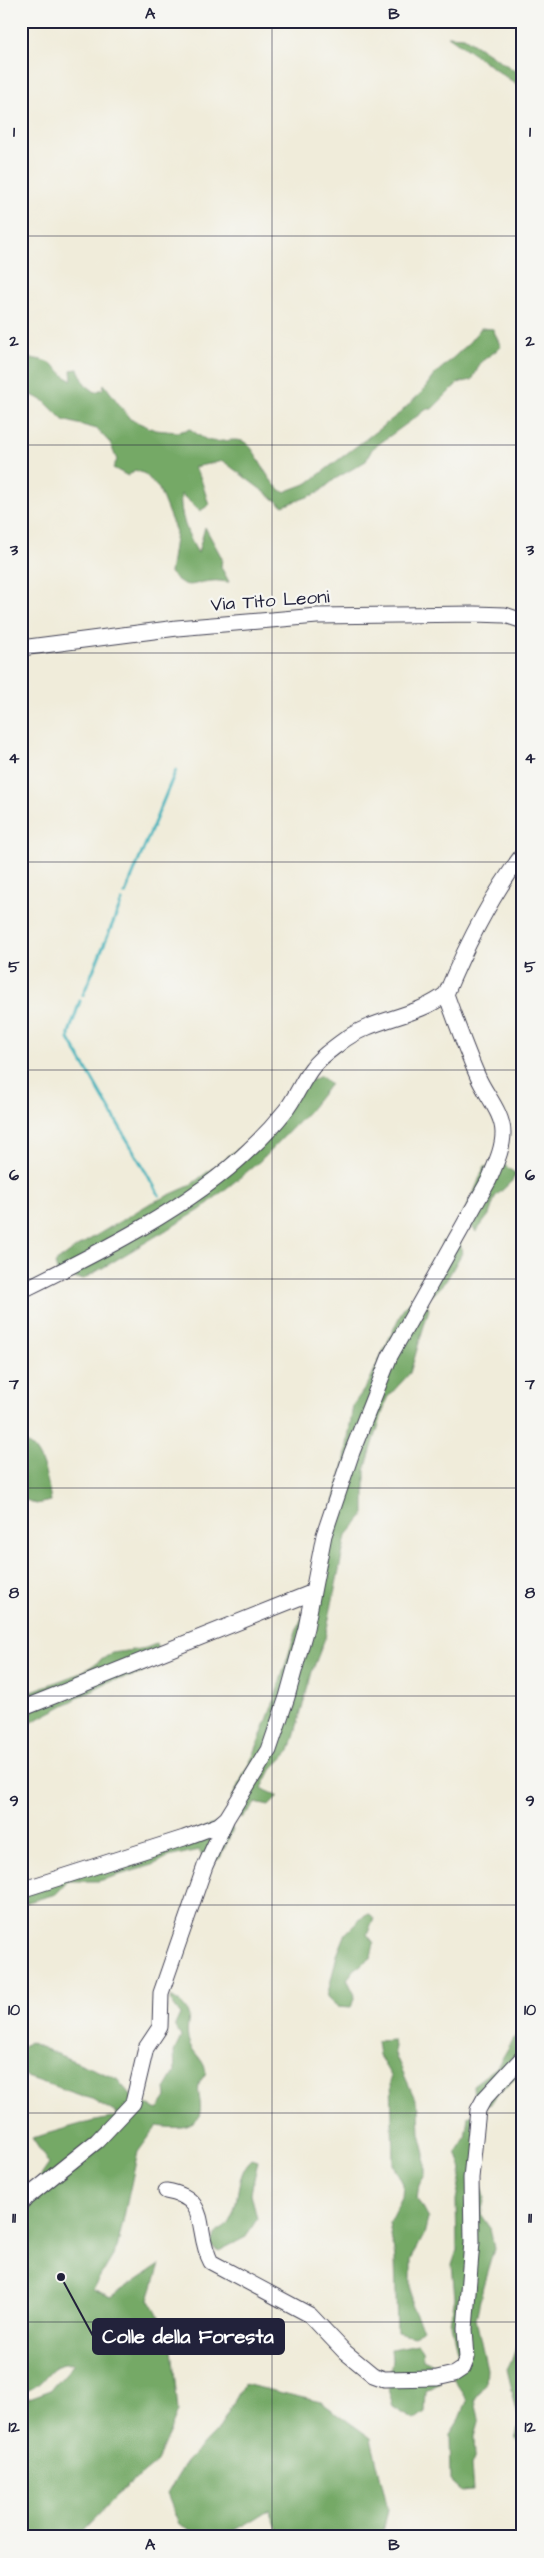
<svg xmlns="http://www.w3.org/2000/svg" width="544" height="2558" viewBox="0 0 544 2558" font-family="'Architects Daughter',sans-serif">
<rect width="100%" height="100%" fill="#f6f6f2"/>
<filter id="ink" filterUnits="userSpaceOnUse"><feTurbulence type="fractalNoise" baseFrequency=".02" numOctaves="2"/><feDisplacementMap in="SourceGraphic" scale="10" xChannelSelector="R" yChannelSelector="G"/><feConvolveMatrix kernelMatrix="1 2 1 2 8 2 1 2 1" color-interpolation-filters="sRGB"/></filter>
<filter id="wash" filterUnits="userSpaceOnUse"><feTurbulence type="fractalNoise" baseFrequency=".0096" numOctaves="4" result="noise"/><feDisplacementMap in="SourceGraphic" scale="20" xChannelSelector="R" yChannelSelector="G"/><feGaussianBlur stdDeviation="1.12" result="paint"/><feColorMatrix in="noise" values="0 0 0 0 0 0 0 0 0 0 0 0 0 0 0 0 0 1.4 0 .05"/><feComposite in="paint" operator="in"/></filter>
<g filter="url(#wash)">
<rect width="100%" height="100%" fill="#f0ecda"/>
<path fill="#74a966" stroke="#4b6650" d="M448,36L464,37L523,76V89Z
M481,328L493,329L501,347L481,362L472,380L458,383L432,409H427L372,449L366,461L335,479L318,493L283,506L223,461L194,467L201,479L209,505L200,511L181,494C179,513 188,537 198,553L205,527L222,558L221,567L229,582C223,582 217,580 212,581C192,582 189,593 170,573L176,532L159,489L145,474L135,470L128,476L113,468L117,460L110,443L97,429L63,420L44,401L21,390V358C32,358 44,359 53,365C61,371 63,377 72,380L71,370L78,369L85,384L95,392L103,389L104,384L130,419L155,430L178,432L190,429C196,433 204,440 211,441C220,443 233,438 242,441C258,446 263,481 284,492L308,483L400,413L422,392L434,375L466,346Z
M321,1076L330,1084L308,1112L260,1161L200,1210L84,1279L58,1276L55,1263L77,1247L149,1204L189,1186L251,1139L304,1084Z
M503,1164L516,1174L512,1181L495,1197L489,1215L476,1232L462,1214L472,1197L484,1167Z
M442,1241L460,1242L462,1253L446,1281L432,1295L421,1289L420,1281L441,1258Z
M416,1295L424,1297L429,1309L410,1373L387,1398L365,1470V1514L346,1536L325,1638L312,1672L290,1751L271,1770L262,1788L278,1797L269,1806L255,1803L242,1819L232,1798L254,1754L273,1704L296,1631L308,1604L344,1465L353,1405L368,1384L404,1307Z
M21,1441C43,1446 48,1483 51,1501L36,1504L21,1498Z
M156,1644L161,1658L141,1674L108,1682L21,1728V1695L81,1673L112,1653L146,1648Z
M221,1822L233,1829L220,1858L208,1865L199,1850L168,1857L153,1865L99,1881H68L56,1894L21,1904V1889Z
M367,1913L374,1918L367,1934L374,1943L371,1958L355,1969L347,1979L355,1995L351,2008L338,2007L327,1997L337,1955L346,1933Z
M171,1997C201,2014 182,2022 189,2042C192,2052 202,2058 205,2068C208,2076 200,2078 199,2085C197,2093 202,2103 200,2112C197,2131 171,2128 157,2126L138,2152L117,2249L93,2289L111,2297L160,2264L149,2299L171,2338L178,2411L157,2462L117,2495L76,2537H21V2401L51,2390L74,2364C43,2361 50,2387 21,2392V2199L27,2196L49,2164L32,2138L81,2124L116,2117V2113L92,2099L21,2075V2048L29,2042L117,2079L133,2098L157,2110L166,2097L165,2089L175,2072L174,2052L181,2037L175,2025L180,2014L170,2000Z
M523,2031V2072L498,2093L490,2105L474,2101L473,2085L497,2067L517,2033Z
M393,2040L395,2054L419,2108L420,2134L425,2154V2175L419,2185L417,2199L428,2219L424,2235L411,2260V2305L423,2329L415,2336L397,2332L395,2258L389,2223L402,2197L403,2184L393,2164L391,2076L379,2056L377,2041Z
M472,2114L479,2177L485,2197L481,2214L490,2227L494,2249L483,2286L476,2319L487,2369L486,2384L475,2399L479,2419L474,2437L475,2456L471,2466L473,2490L462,2491L451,2481L450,2434L459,2420L467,2401C458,2382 443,2375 458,2354L450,2321L455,2298L452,2265L457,2250L456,2200L462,2169L456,2152L465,2138L468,2116Z
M252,2159L258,2161L251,2193L257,2219L246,2237L219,2251L210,2246C216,2226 223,2233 229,2222C241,2202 234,2175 252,2159Z
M523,2300V2449L516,2438L519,2419L507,2369C520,2345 519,2332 517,2305Z
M417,2344L422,2351L423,2360L437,2366L440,2383L426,2391L425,2412L414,2420L393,2407L388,2389L392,2360L391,2349Z
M244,2384L321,2402L371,2438L388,2509L382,2537H280L270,2509C255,2518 222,2541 205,2537C196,2534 187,2528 179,2524L167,2494L186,2462L220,2427Z"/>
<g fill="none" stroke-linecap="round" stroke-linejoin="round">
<path stroke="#44b3bc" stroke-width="3" d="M125,894L176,770
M83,995L122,901
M80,1001L69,1033V1039L159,1195"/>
</g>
</g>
<g filter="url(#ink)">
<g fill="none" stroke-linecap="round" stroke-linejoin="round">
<defs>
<path id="minor" d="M21,648L177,628L317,616L475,614L505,615L523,621
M21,1291C96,1254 191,1207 250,1149C263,1137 275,1124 286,1110C296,1097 302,1081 312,1068C319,1058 331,1050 340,1043C373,1017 414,1019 446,994
M21,1709L311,1593
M21,1890L184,1838L219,1825L227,1818
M166,2191C212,2198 194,2231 211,2262L310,2315L345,2352L373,2375L384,2379L437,2378L454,2374L463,2368L467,2358L465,2329L472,2242L471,2178L478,2110L484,2099L523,2057
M21,2204L26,2198L97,2141L133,2103L146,2048L160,2027L161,1993L205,1866L227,1818L269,1750L287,1697L306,1628L324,1535L352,1452L390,1356L489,1180C495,1165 503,1149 503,1133C503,1113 485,1094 478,1077C466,1050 456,1022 446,994C466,946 491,896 523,854"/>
</defs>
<use href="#minor" stroke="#414053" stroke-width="17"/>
<use href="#minor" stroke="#fff" stroke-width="15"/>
</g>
</g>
<path fill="none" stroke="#22223b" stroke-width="1" stroke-opacity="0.55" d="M272,21V2537M21,236H523M21,445H523M21,653H523M21,862H523M21,1070H523M21,1279H523M21,1488H523M21,1696H523M21,1905H523M21,2113H523M21,2322H523"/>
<g text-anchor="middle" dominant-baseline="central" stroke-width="4.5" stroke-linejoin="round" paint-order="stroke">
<g font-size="19" fill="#22223b" stroke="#f6f6f2">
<text transform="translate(270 601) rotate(-4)">Via Tito Leoni</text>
</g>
</g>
<path fill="none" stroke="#22223b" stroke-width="2" d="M61 2277L93 2336"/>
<circle fill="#22223b" stroke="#f6f6f2" stroke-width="2" cx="61" cy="2277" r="5"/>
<rect fill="#22223b" stroke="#22223b" stroke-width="2" x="93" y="2319" width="191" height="35" rx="5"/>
<g font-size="20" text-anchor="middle" font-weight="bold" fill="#fff">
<text x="188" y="2343">Colle della Foresta</text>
</g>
<rect width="544" height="2558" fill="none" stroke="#f6f6f2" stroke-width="55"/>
<rect x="28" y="28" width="488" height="2502" fill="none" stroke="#22223b" stroke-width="2"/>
<g font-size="16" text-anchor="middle" font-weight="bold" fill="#22223b">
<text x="150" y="19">A</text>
<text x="394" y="19">B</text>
<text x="14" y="137">1</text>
<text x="530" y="137">1</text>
<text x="14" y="346">2</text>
<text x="530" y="346">2</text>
<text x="14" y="555">3</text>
<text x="530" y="555">3</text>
<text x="14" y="763">4</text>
<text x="530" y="763">4</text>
<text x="14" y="972">5</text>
<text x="530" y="972">5</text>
<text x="14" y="1180">6</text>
<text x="530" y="1180">6</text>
<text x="14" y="1389">7</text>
<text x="530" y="1389">7</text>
<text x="14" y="1598">8</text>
<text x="530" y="1598">8</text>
<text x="14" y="1806">9</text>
<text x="530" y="1806">9</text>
<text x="14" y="2015">10</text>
<text x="530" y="2015">10</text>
<text x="14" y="2223">11</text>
<text x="530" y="2223">11</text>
<text x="14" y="2432">12</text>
<text x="530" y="2432">12</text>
<text x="150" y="2550">A</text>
<text x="394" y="2550">B</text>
</g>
</svg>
